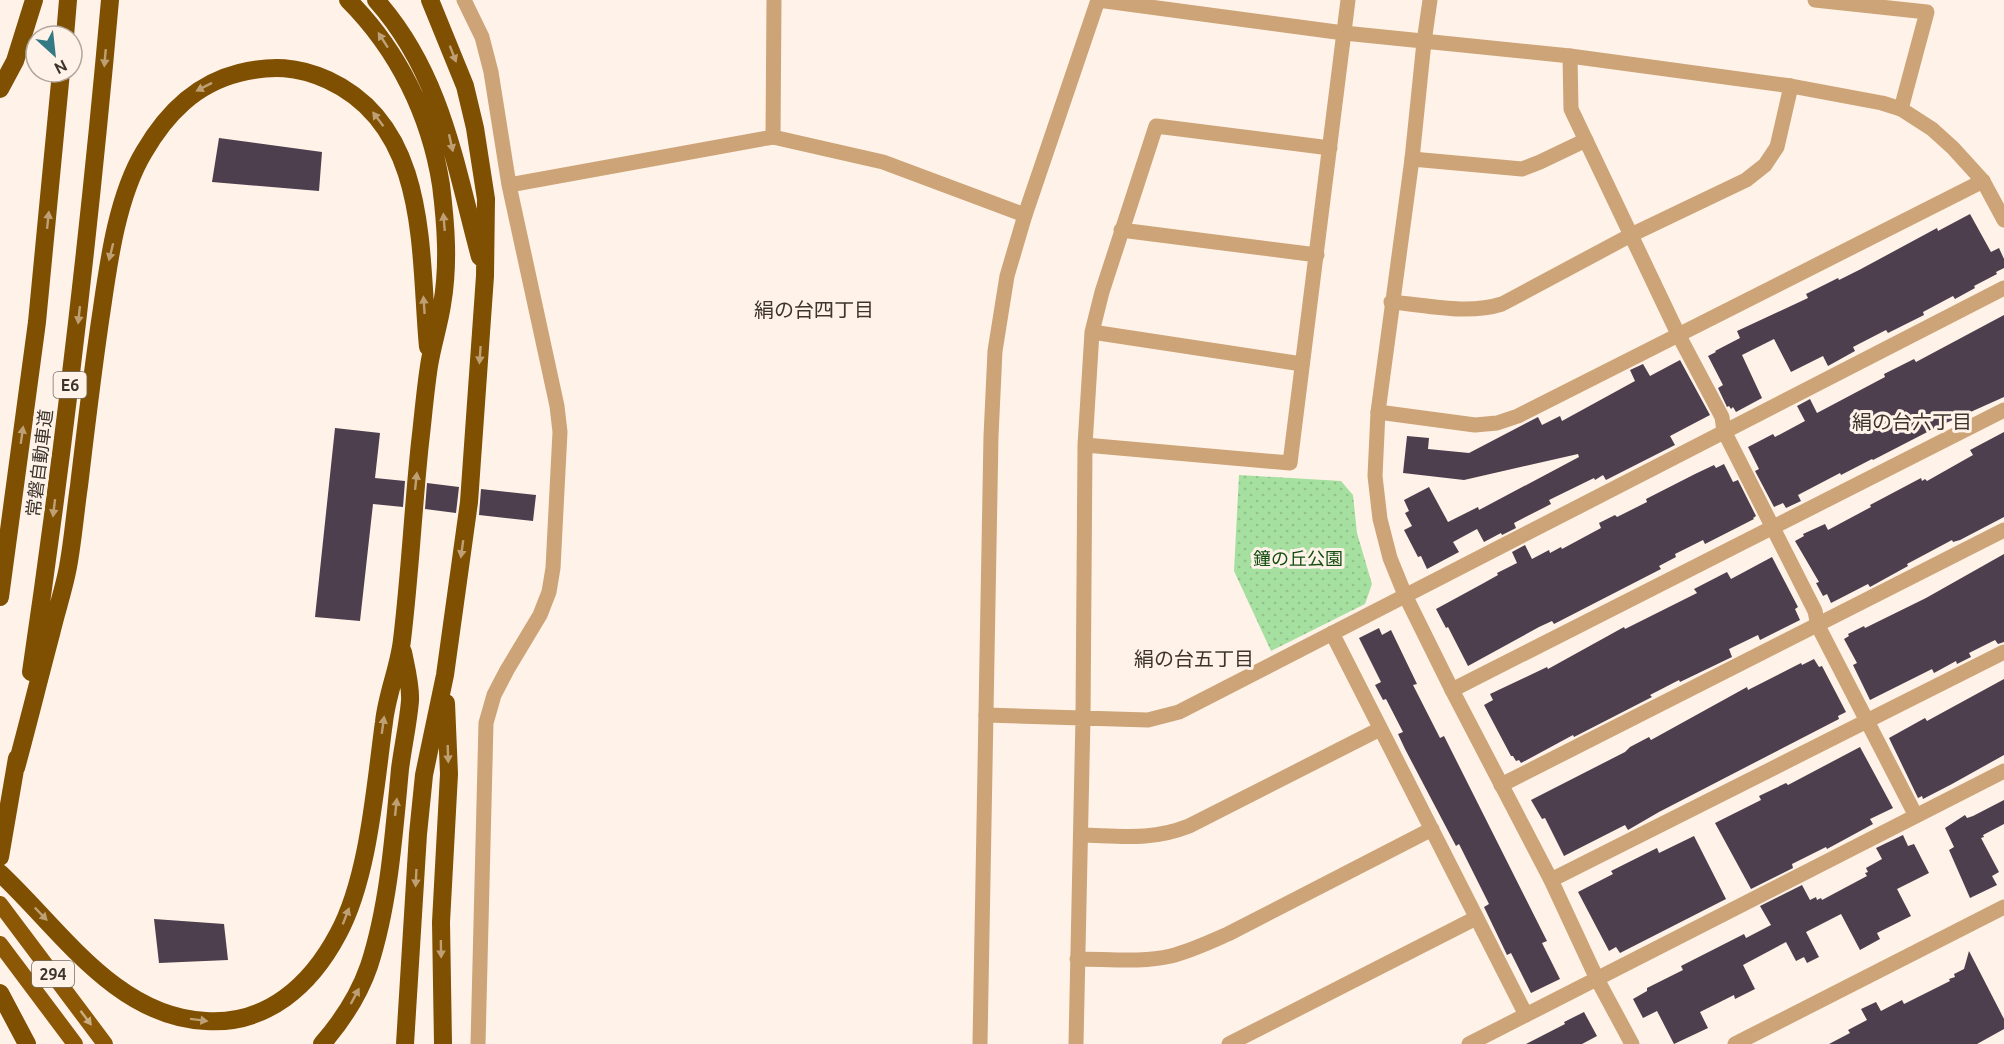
<svg xmlns="http://www.w3.org/2000/svg" width="2004" height="1044" viewBox="0 0 2004 1044" font-family="Ubuntu,'Noto Sans JP',sans-serif">
<defs>
<pattern id="park-dots" width="8" height="8" patternUnits="userSpaceOnUse" patternTransform="scale(1.5)"><rect width="8" height="8" fill="#a6e0a1"/><path d="M2 2h.1M6 6h.1" fill="none" stroke="#90c18b" stroke-width="1.8" stroke-linecap="round"/></pattern>
</defs>
<rect width="100%" height="100%" fill="#fff2e8"/>
<path fill="url(#park-dots)" d="M1239,475L1341,481L1353,495L1357,533L1372,584L1365,604L1271,651L1234,571Z"/>
<path fill="#4d3f4e" d="M219,138L322,152L319,191L212,182Z
M1970,214L1991,252L1999,248L2004,259V268L1996,272L1997,274L1974,286L1975,288L1955,299L1953,296L1923,312L1924,315L1888,333L1886,330L1853,347L1855,351L1828,366L1823,356L1791,372L1774,339L1742,355L1762,398L1736,412L1733,407L1731,409L1729,406L1727,407L1718,388L1723,385L1708,356L1716,352L1715,351L1740,338L1737,331L1808,298L1806,294L1838,278L1839,280L1861,269L1937,228L1938,231Z
M2004,315V397L1937,427L1873,460L1872,459L1841,475L1840,473L1798,495L1801,501L1786,508L1783,503L1774,507L1755,471L1759,469L1748,447L1773,434L1775,437L1805,421L1797,406L1810,399L1817,413L1885,377L1884,374L1914,359L1916,362Z
M1680,360L1710,415L1670,436L1675,445L1606,480L1603,475L1595,480L1594,478L1549,500L1551,504L1514,523L1516,528L1502,535L1501,533L1484,542L1477,529L1453,542L1459,552L1427,569L1421,556L1418,557L1404,530L1412,526L1405,513L1409,511L1404,500L1429,487L1448,522L1478,507L1479,510L1579,457L1578,454L1464,480L1403,473L1407,436L1429,438L1428,449L1469,453L1538,417L1542,425L1560,416L1562,421L1635,381L1630,370L1643,364L1650,376Z
M335,428L380,433L375,478L405,481L403,507L373,504L360,621L315,617Z
M2004,432V517L1960,540L1953,542L1952,540L1907,564L1908,566L1870,587L1868,584L1831,603L1827,594L1823,596L1816,583L1819,582L1795,541L1804,536L1803,534L1825,524L1828,530L1871,507L1870,505L1921,478L1922,481L1925,479L1927,481L1973,455L1970,450Z
M1724,464L1733,482L1738,480L1756,516L1753,518L1754,519L1705,544L1703,540L1675,554L1676,557L1659,566L1661,569L1554,624L1552,621L1539,627L1468,666L1448,627L1446,628L1436,609L1482,584L1498,575L1497,573L1517,563L1512,552L1525,545L1532,559L1549,550L1550,553L1561,547L1562,549L1601,528L1599,523L1615,515L1617,517L1647,502L1646,499L1695,474L1714,465L1716,468Z
M427,483L459,487L456,513L425,509Z
M481,489L536,495L533,521L479,515Z
M2004,554V642L1998,644L1995,640L1969,653L1971,657L1957,664L1956,661L1934,673L1932,669L1870,700L1853,665L1857,663L1844,639L1849,636L1848,634L1864,626L1865,628L1926,598Z
M1772,557L1798,607L1795,609L1800,620L1760,640L1758,635L1729,649L1732,657L1680,682L1679,680L1650,695L1652,697L1574,737L1573,735L1521,763L1519,760L1516,761L1513,756H1511L1484,705L1493,700L1490,694L1547,667L1548,669L1624,627L1625,629L1697,593L1694,589L1727,572L1731,579Z
M1379,628L1382,635L1391,630L1417,684L1413,685L1440,738L1444,736L1547,941L1542,943L1560,979L1531,993L1511,953L1507,955L1495,930L1484,907L1489,904L1459,844L1456,846L1405,749L1398,734L1403,732L1386,699L1383,700L1375,685L1381,682L1359,638Z
M1814,659L1819,667L1822,666L1846,712L1838,716L1839,719L1659,812L1628,830L1625,825L1564,856L1545,818L1542,819L1531,800L1625,752L1630,747L1649,737L1651,740L1747,687L1748,690L1801,663L1802,665Z
M2004,679V755L1952,784L1923,799L1922,796L1918,798L1889,738L1925,718L1927,721Z
M1860,747L1893,808L1870,819L1873,824L1827,849L1826,847L1792,864L1793,868L1751,889L1715,823L1761,800L1759,796L1786,783L1788,785Z
M2004,800V824L1983,835L1984,837L1981,838L1999,872L1992,876L1997,885L1970,898L1949,850L1954,847L1945,828L1965,815L1967,818L1973,816Z
M1903,835L1908,846L1914,844L1929,873L1897,889L1911,916L1877,933L1880,939L1860,950L1841,914L1806,932L1819,957L1807,963L1804,957L1796,961L1786,942L1743,965L1755,989L1735,999L1734,995L1700,1012L1708,1028L1674,1044L1657,1011L1643,1018L1633,999L1647,991V988L1683,970L1681,966L1744,934L1746,938L1771,925L1760,906L1802,885L1810,900L1816,897L1817,900L1821,898L1822,900L1867,876L1865,873L1868,872L1866,868L1882,859L1876,848Z
M1694,836L1726,899L1620,953L1616,947L1609,951L1578,892L1613,874L1611,871L1657,848L1659,853Z
M154,919L224,924L228,960L159,963Z
M1969,951L2004,1019V1029L1977,1044H1829L1850,1033L1848,1030L1867,1020L1861,1009L1876,1002L1881,1011L1902,1000L1904,1004L1950,981L1949,979L1955,977L1954,974L1964,969Z
M1584,1012L1597,1036L1582,1044H1526L1565,1024L1564,1022Z"/>
<g fill="none" stroke-linecap="round" stroke-linejoin="round">
<path stroke="#cca477" stroke-width="15" d="M464,0L482,37L491,72L509,185L557,406L560,432L553,568L549,592L540,615L507,670L494,695L486,723L478,1044
M1815,0L1927,12L1901,109
M1424,42L1430,0
M1570,56L1571,109L1678,334L1722,417L1724,431L1815,611L1818,626L1916,816
M1412,159L1522,169L1540,162L1586,140
M509,185L773,137L883,162L1025,215
M1121,230L1317,255
M1391,302C1427,305 1467,315 1502,304L1631,235L1746,180L1765,165L1777,147L1791,86
M1092,332L1302,364
M1378,412L1475,425L1497,423L1518,416L1983,181
M1085,445L1290,463L1348,0
M1332,633L1526,1015
M1452,690L2004,410
M986,715L1148,720L1179,712L2004,288
M1501,785L2004,530
M1081,835C1121,836 1151,841 1189,826L1380,729
M1551,880L2004,652
M1077,959C1108,959 1142,963 1171,956C1191,951 1210,942 1228,934L1432,829
M1076,1044L1083,717L1085,445L1092,332L1102,292L1156,126L1330,148
M1229,1044L1476,918
M1469,1044L2004,771"/>
<path stroke="#cca477" stroke-width="15" d="M1098,0L1344,33L1570,56L1791,86L1882,103L1901,109L1932,129L1953,148L1983,181L2004,220
M1424,42L1412,159L1378,412L1375,476L1380,519L1390,558L1405,595L1452,690L1551,880L1597,979L1632,1044
M773,137L774,0
M980,1044L991,436L995,351L1007,276L1025,215L1098,0
M1735,1044L2004,907"/>
<path stroke="#8c5806" stroke-width="16" d="M0,904L105,1044
M0,944L75,1044"/>
<path stroke="#7f4f02" stroke-width="18" d="M376,0C442,74 455,165 480,257
M65,36L68,0
M0,89L15,61L34,0
M0,597L37,322L61,72
M31,672C64,449 90,225 110,0
M16,768C28,724 39,679 51,634C56,612 64,589 68,567C73,540 75,513 79,486C86,427 93,367 102,308C109,259 118,195 144,152C166,114 195,84 239,73C272,65 297,66 328,80C430,127 419,253 428,347
M0,857L17,758
M0,873C60,929 116,1017 206,1021C267,1025 311,985 338,934C369,877 375,786 384,722C387,694 399,667 402,640C410,574 413,509 420,443C423,418 425,392 429,366C432,346 439,325 442,305C449,265 446,225 441,185C430,115 398,50 348,0
M0,993L27,1044
M322,1044C342,1021 359,995 369,966C389,905 394,833 400,769C403,746 408,724 410,701C411,686 406,667 403,652
M405,1044L418,834L424,775L445,675L469,502L485,276L486,199L475,128L465,86L430,0
M443,1044L441,922L449,774L446,703"/>
</g>
<defs><path id="oneway-solid" d="M-6-.8H1V-3.2L6.5 0L1 3.2V.8H-6Z" transform="scale(1.5)"/></defs>
<g fill="#bfa075">
<use href="#oneway-solid" transform="translate(383 40) rotate(-123)"/>
<use href="#oneway-solid" transform="translate(453 54) rotate(69)"/>
<use href="#oneway-solid" transform="translate(105 58) rotate(95)"/>
<use href="#oneway-solid" transform="translate(204 87) rotate(153)"/>
<use href="#oneway-solid" transform="translate(378 119) rotate(-127)"/>
<use href="#oneway-solid" transform="translate(451 143) rotate(77)"/>
<use href="#oneway-solid" transform="translate(48 220) rotate(-84)"/>
<use href="#oneway-solid" transform="translate(444 222) rotate(-95)"/>
<use href="#oneway-solid" transform="translate(111 252) rotate(104)"/>
<use href="#oneway-solid" transform="translate(424 305) rotate(-94)"/>
<use href="#oneway-solid" transform="translate(79 315) rotate(96)"/>
<use href="#oneway-solid" transform="translate(480 355) rotate(94)"/>
<use href="#oneway-solid" transform="translate(22 435) rotate(-82)"/>
<use href="#oneway-solid" transform="translate(416 481) rotate(-84)"/>
<use href="#oneway-solid" transform="translate(54 508) rotate(97)"/>
<use href="#oneway-solid" transform="translate(462 549) rotate(98)"/>
<use href="#oneway-solid" transform="translate(383 725) rotate(-82)"/>
<use href="#oneway-solid" transform="translate(448 754) rotate(88)"/>
<use href="#oneway-solid" transform="translate(396 807) rotate(-84)"/>
<use href="#oneway-solid" transform="translate(416 878) rotate(93)"/>
<use href="#oneway-solid" transform="translate(41 914) rotate(46)"/>
<use href="#oneway-solid" transform="translate(346 916) rotate(-69)"/>
<use href="#oneway-solid" transform="translate(441 949) rotate(89)"/>
<use href="#oneway-solid" transform="translate(355 996) rotate(-62)"/>
<use href="#oneway-solid" transform="translate(199 1020) rotate(7)"/>
</g>
<use fill="#cbad82" href="#oneway-solid" transform="translate(86 1018) rotate(53)"/>
<g text-anchor="middle" dominant-baseline="central" stroke-width="6" stroke-linejoin="round" paint-order="stroke">
<g fill="#fff2e8" stroke="#766d65" stroke-width="1.5">
<rect x="53.5" y="372" width="33" height="26" rx="4.5"/>
<rect x="32" y="961" width="42" height="26" rx="4.5"/>
</g>
<g font-size="16" font-weight="bold" fill="#3c342d">
<text x="70" y="385">E6</text>
<text x="53" y="974">294</text>
</g>
<g font-size="18" fill="#3c342d" stroke="#fff2e8">
<text transform="translate(39 463) rotate(-83)">常磐自動車道</text>
</g>
<g font-size="18" fill="#114e10" stroke="#fff2e8">
<text x="1298" y="558">鐘の丘公園</text>
</g>
<g font-size="20" fill="#3c342d" stroke="#fff2e8">
<text x="814" y="309">絹の台四丁目</text>
<text x="1912" y="421">絹の台六丁目</text>
<text x="1194" y="658">絹の台五丁目</text>
</g>
</g>
<g transform="translate(54 54) rotate(153)"><circle r="28" fill="#fff2e8" stroke="#b1a69d" stroke-width="1.5"/>
<path d="M0-4.5L10 22L0 15L-10 22Z" fill="#337a84"/>
<text y="-9" font-size="16" font-weight="bold" text-anchor="middle" fill="#3c342d">N</text>
</g>
</svg>
